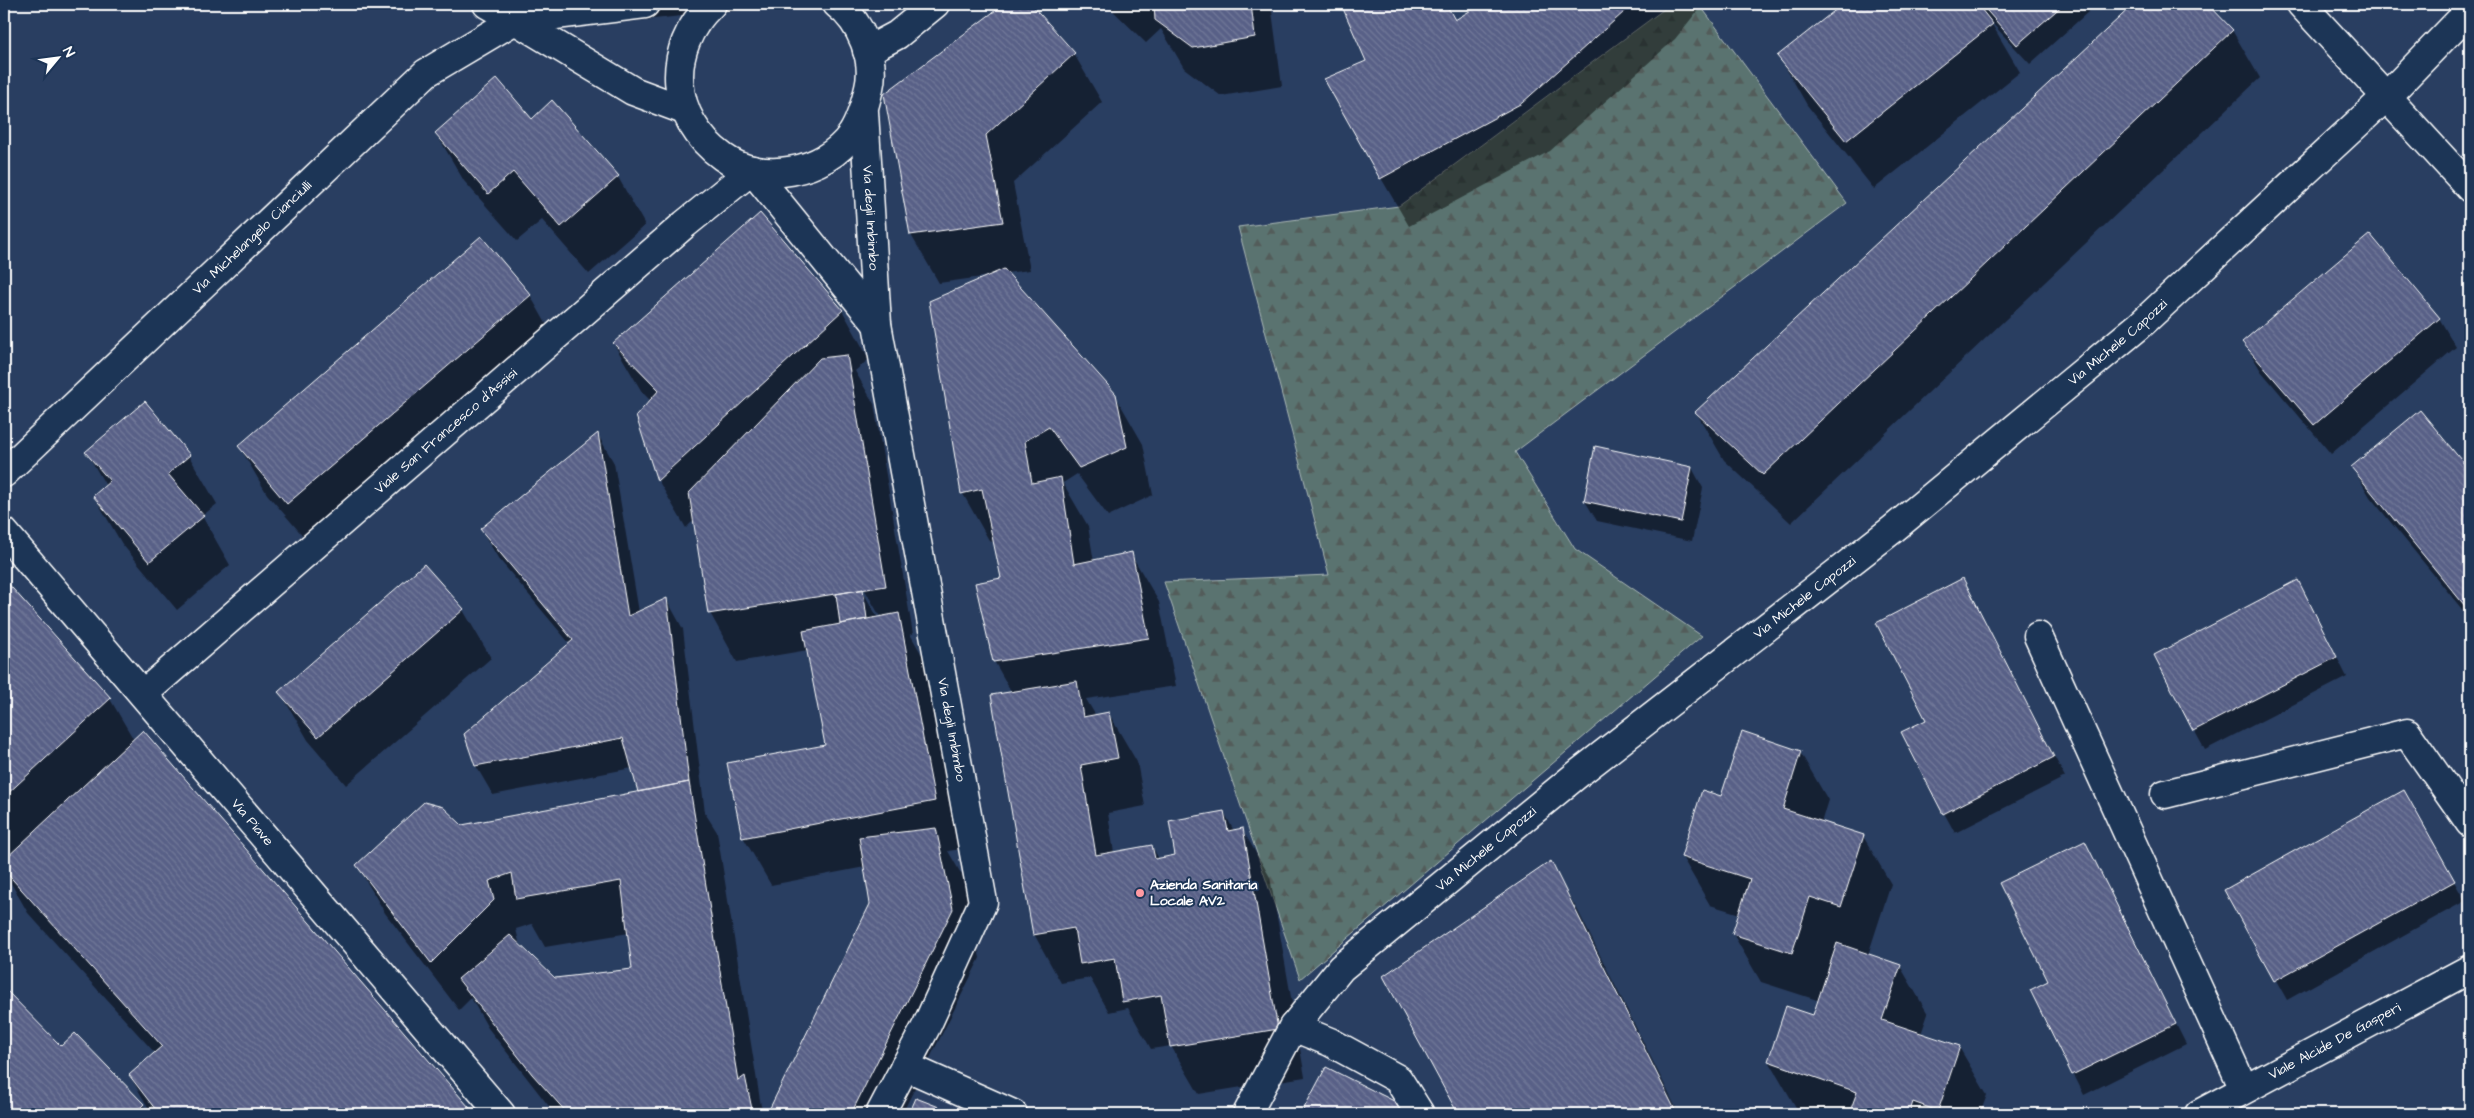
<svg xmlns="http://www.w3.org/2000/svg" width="2474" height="1118" viewBox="0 0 2474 1118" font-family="'Architects Daughter',sans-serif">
<defs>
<pattern id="forest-firs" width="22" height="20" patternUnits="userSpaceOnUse" patternTransform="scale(1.25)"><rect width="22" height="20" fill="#5a736f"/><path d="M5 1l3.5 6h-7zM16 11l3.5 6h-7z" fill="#525c5a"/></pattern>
<pattern id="building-back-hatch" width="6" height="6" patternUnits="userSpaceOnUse" patternTransform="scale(1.25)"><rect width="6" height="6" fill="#596187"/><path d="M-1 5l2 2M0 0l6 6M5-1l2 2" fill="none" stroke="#727999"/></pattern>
</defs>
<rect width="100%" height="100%" fill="#293e61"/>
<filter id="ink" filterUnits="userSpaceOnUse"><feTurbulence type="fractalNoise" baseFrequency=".02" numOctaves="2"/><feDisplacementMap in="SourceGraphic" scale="10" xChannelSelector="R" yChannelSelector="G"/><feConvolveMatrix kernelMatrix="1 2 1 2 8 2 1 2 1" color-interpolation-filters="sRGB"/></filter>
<g filter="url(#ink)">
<path fill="url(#forest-firs)" stroke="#acb9b7" d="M1671,4H1699L1847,203L1515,452L1575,549L1702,636L1300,979L1164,582L1329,575L1238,227L1399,206Z"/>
<path fill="#0007" fill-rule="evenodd" d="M576,4H793L589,26Z
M1006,4H1029L1074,54L1102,102L1013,183L1030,270L1006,273L1115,395L1143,444L1153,495L1108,516L1077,474L1063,483L1088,526L1094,562L1131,554L1159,602L1176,686L1086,699L1096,716L1109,714L1137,762L1145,806L1108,813L1114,853L1152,846L1159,859L1177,856L1224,812L1234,831L1242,829L1270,877L1305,1077L1199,1094L1171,1046L1151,1049L1128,1008L1109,1012L1090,978L1061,983L1034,934L1012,693L994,661L1003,579L995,541L990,542L963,494L930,302L989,276L939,283L911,235L885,94Z
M1106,4H1271L1282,86L1221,96L1184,68L1161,29L1146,43Z
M1343,4H1445L1455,22L1483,4H1703L1675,39L1550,151L1409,226L1381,178L1368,61Z
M1845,4H2097L2030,64L1990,21L2020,72L1874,189L1807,105L1779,56Z
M2136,4H2206L2232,30L2260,78L1791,523L1724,460L1696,412Z
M532,120L618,177L645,225L589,274L542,220L517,241L464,181L436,133Z
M530,295L557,343L316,551L267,494L239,446Z
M842,310L869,359L855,371L874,404L913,634H910L926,662L962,849L948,851L963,877L980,958L902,1114H768L871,904L865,867L771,885L743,837L827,746L808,650L737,662L710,613L694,520L686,528L658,480L638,416L651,401L642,392L614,344ZM861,583L881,618H878L859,585Z
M2439,318L2456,347L2331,454L2261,371L2244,342Z
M145,403L189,456L217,504L202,516L230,565L177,610L122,544L94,496L106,486L87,453Z
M2420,412L2470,473V619L2370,497L2353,468Z
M598,435L614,463L639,612L667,600L683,629L705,813L717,832L761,1106L766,1114H555L488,1028L471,998L459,1010L385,913L357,865L461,827L639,793L632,768L493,795L476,766L570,644L498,558L481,529ZM532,924L545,947L629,933L634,970L555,979L520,946L516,929Z
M1692,468L1703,488L1692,541L1597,521L1585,501Z
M424,566L463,610L491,658L346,785L308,740L280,692Z
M4,581L110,699L134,740L143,732L473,1114H152L130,1076L155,1053L28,913L4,871Z
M1972,598L2065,777L1955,833L1944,813L1928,720Z
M2309,602L2347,677L2205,750L2194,730Z
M1800,752L1828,800L1821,823L1863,836L1891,884L1868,955L1900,966L1928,1014L1921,1034L1959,1047L1987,1095L1980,1114H1812L1797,1109L1769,1061L1814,1017L1820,1001L1761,982L1733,934L1740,914L1710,905L1682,857L1721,798Z
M2415,812L2465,901L2287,1000L2226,891Z
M2084,842L2186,1044L2084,1095L2032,991L2049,982Z
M1550,863L1578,911L1679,1114H1459L1385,976Z
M4,989L61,1048L143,1105L149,1114H4Z
M1326,1069L1401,1106L1406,1114H1302Z"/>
<path fill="url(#building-back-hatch)" stroke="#fff" d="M1004,4H1031L1075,53L986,135L1003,222L910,235L884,94Z
M1154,4H1251L1255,37L1193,48L1155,20Z
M1341,4H1446L1455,20L1481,4H1633L1522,103L1380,179L1324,79L1366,61Z
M1843,4H1977L1993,24L1846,141L1777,56Z
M1981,4H2064L2017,45Z
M2134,4H2208L2233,30L1763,475L1695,412Z
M497,78L532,119L552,100L619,176L561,227L513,172L488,194L435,133Z
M760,213L843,310L657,481L636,416L659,390L613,343Z
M2370,234L2440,318L2314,425L2242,342Z
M481,236L531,295L287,504L238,446Z
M1004,269L1116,394L1127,447L1079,468L1049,427L1025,441L1032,483L1061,477L1074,564L1132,552L1149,638L993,662L975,583L1001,578L982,489L961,494L929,301Z
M847,355L886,586L708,614L689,493L820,358Z
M145,401L190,455L168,474L204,516L149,562L93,496L110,481L85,452Z
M2420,410L2470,471V612L2351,467Z
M598,433L628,616L667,598L689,782L638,792L623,738L475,766L464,734L573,640L480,529Z
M1595,446L1692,467L1681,522L1584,501Z
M424,564L464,609L318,737L278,692Z
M1963,578L2054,757L1943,814L1901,732L1926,720L1876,623Z
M4,579L111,698L4,797Z
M2298,580L2337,657L2193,731L2154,655Z
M863,589L867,619L840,624L836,594Z
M899,613L935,801L742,838L727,763L825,745L803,631Z
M1077,681L1083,717L1109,712L1118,758L1081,765L1096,855L1152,845L1155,859L1175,855L1169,821L1224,811L1228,831L1243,828L1278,1029L1170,1047L1161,995L1122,1002L1115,958L1080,964L1074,928L1033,935L991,695Z
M143,730L475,1114H159L129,1075L162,1046L4,870V860Z
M1742,731L1801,751L1783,809L1864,835L1841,907L1810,897L1792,953L1732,934L1750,879L1681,857L1702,790L1721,796Z
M689,782L738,1081L745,1076L753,1114H568L532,1074L458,979L510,935L555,978L632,969L621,881L516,899L512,873L489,881L494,900L431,963L356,865L424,802L443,807L462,825Z
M2404,790L2455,881L2274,981L2224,890Z
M936,828L953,909L851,1114H767L870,904L859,837Z
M2085,841L2176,1024L2072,1075L2030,990L2048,981L1999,883Z
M1551,861L1677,1114H1458L1383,976Z
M1837,943L1901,965L1882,1020L1960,1046L1938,1111L1913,1102L1909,1114H1849L1857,1092L1768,1061L1786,1006L1813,1015Z
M4,988L61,1046L75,1033L144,1104L134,1114H4Z
M1326,1067L1402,1105L1397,1114H1301Z
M916,1098L957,1114H909Z"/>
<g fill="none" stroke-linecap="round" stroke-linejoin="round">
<defs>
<g id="minor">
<path d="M645,4L515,20L633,91L684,110"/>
<path d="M712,4C664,49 669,118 723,157C761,185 825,173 852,134C861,120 865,105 869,88C876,59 861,22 837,4"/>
<path d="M2301,4L2470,188"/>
<path d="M867,51L897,35L935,4"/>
<path id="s1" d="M864,112L877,324L983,902L927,1025L880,1114"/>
<path id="s2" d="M4,473L426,73L515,20L487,4"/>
<path id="s3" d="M4,532L501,1114"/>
<path d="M2038,636L2244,1089"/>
<path id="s4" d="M143,694L685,224L752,170L877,324"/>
<path d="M2165,794L2407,733L2470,823"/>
<path d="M1293,1027L1330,1042L1398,1079L1420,1114"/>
<path d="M905,1066L1013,1114"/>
<path id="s5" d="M1247,1114L1293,1027L1341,968L1579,773L1893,529L2139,326L2387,96L2470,10"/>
<path id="s6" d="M2199,1114L2470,969"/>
</g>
</defs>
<use href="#minor" stroke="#fff" stroke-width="31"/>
<use href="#minor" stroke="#1d3557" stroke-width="28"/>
</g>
</g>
<circle fill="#ff9aa2" stroke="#1d3557" stroke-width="2" cx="1140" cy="893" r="5"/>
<g text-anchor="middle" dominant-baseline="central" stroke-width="4" stroke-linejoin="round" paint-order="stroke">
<g font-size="14" fill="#fff" stroke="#1d3557">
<text stroke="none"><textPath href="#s1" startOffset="106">Via degli Imbimbo</textPath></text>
<text stroke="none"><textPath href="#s2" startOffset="342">Via Michelangelo Cianciulli</textPath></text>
<text stroke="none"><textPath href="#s5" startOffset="1172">Via Michele Capozzi</textPath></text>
<text stroke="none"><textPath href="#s4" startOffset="401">Viale San Francesco d'Assisi</textPath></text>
<text stroke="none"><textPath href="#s5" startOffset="768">Via Michele Capozzi</textPath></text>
<text stroke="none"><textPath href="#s1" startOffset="625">Via degli Imbimbo</textPath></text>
<text stroke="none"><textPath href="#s3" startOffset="382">Via Piave</textPath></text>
<text stroke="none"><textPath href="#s5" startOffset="362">Via Michele Capozzi</textPath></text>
<text stroke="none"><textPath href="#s6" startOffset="154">Viale Alcide De Gasperi</textPath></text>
</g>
<g font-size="14" font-weight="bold" fill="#fff" stroke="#1d3557" text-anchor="start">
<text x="1150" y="885">Azienda Sanitaria<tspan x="1150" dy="16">Locale AV2</tspan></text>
</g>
</g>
<rect width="2474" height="1118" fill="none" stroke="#1d3557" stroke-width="20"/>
<rect x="10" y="10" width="2454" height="1098" fill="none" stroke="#fff" stroke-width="2" filter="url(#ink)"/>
<g transform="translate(58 58) rotate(61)" stroke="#1d3557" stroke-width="4" paint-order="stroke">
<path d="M0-4L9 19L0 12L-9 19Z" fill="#ffffff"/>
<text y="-8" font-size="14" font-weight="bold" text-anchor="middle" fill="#ffffff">N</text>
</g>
</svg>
